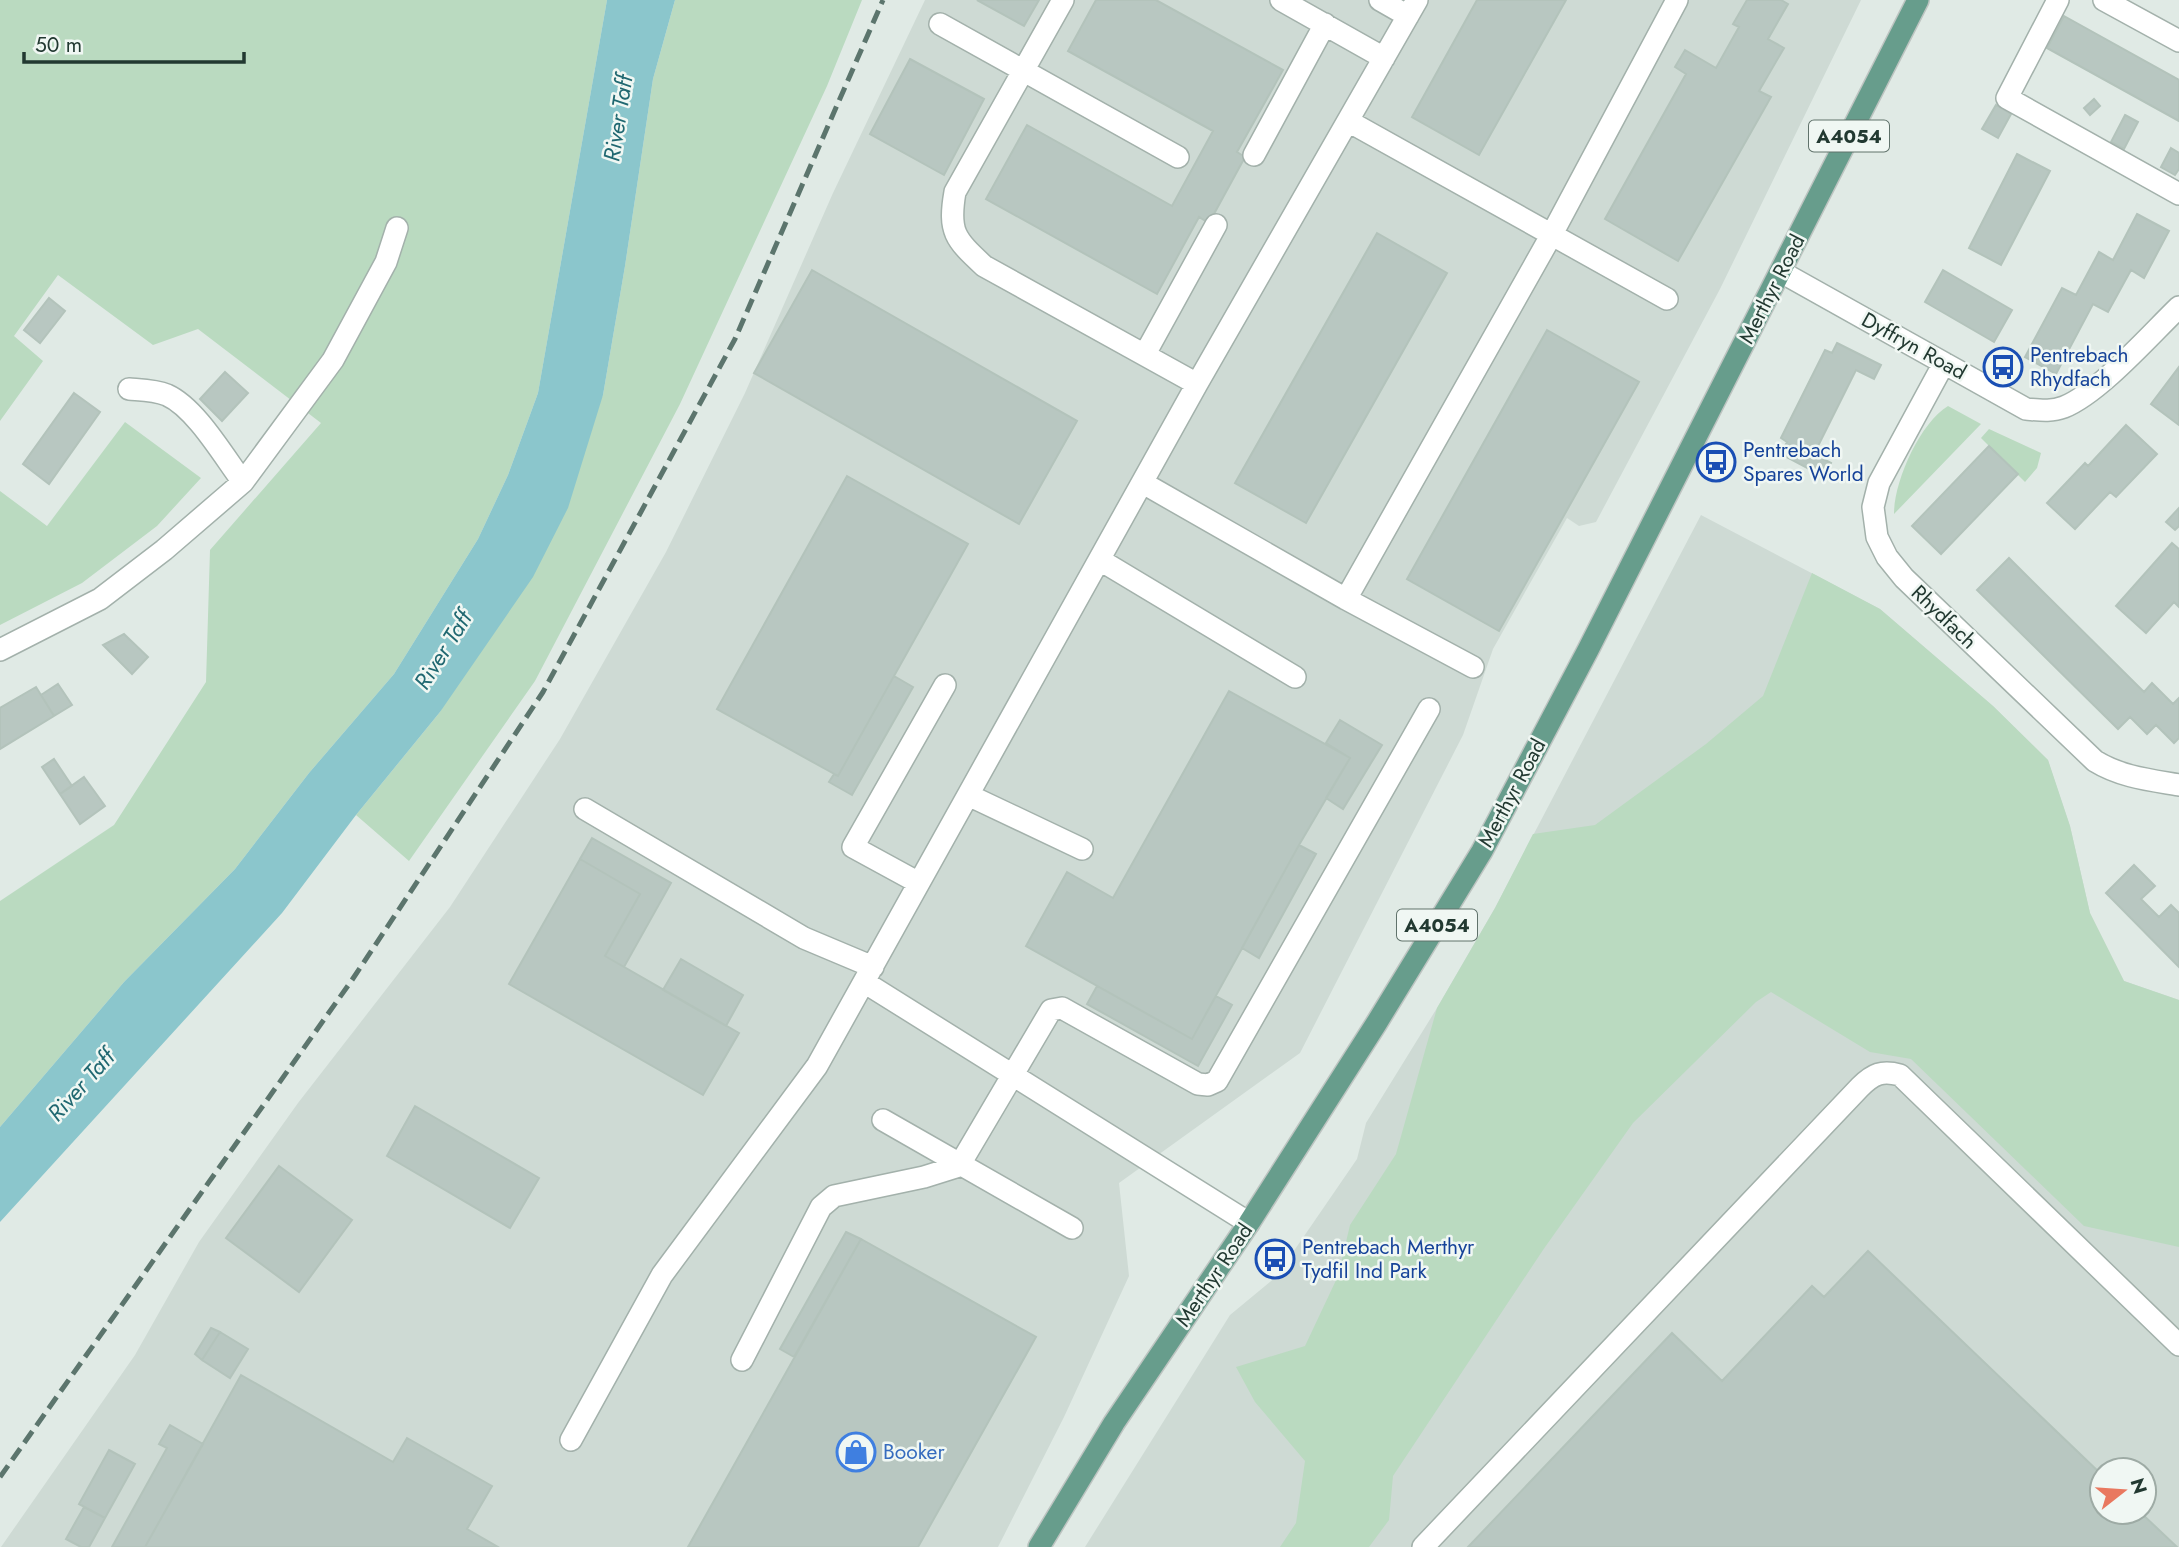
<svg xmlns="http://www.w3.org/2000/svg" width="2179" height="1547" viewBox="0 0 2179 1547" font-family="Jost,sans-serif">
<rect width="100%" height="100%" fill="#e0eae5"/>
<path fill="#cedad4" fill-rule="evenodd" d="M925,0H1861L1720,289L1596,522L1579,526L1567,518L1493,649L1463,735L1300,1053L1119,1183L1129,1276L1064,1417L998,1547H1L135,1355L199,1242L298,1103L450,907L560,739L666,552L745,393L833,193Z
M1701,515L1880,609L1993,706L2048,760L2070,826L2090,913L2124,981L2179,1000V1547H1085L1230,1315L1276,1277L1357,1159L1366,1123L1437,1008L1495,908ZM2102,1470H2144V1512H2102Z"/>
<path fill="#badac0" d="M0,0H607L538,393L508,475L478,539L394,674L309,773L235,869L124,982L0,1127V901L114,825L206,682L210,550L321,423L198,329L153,345L58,275L14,336L43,361L0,421Z
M675,0H862L827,86L680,404L535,681L409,861L356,815L440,712L603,395L625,266L653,79Z
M1948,406L1981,424L1894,514C1894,481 1920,423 1948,406Z
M125,422L201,478L157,526L82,583L0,625V491L47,526Z
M1989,429L2041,453L2037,468L2025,482L1981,438Z
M1812,573L1880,609L1993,706L2048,760L2070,826L2090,913L2124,981L2179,1000V1247L2084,1226L1911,1059L1870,1052L1771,992L1756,1002L1633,1123L1543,1250L1393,1476L1389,1520L1369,1547H1280L1296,1523L1305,1461L1255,1402L1236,1367L1305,1346L1338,1276L1350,1225L1396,1154L1437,1008L1495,908L1533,834L1595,825L1706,744L1763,696Z"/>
<path fill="#8bc6cc" d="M607,0H675L653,79L625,266L603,395L568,508L533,577L440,712L356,815L282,913L0,1222V1127L124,982L235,869L309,773L394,674L478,539L508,475L538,393Z"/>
<path fill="#b8c7c1" stroke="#b3c3bb" stroke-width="2" d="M977,0H1039L1024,26Z
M1096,0H1156L1283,70L1237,152L1245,157L1209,223L1199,217L1157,294L986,199L1027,125L1172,206L1213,131L1068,51Z
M1477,0H1566L1479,155L1412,117Z
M1747,0H1781L1788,4L1768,39L1784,48L1759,91L1771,97L1678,261L1605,219L1686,74L1675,67L1685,50L1716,68L1739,27L1733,24Z
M2064,16L2179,80V121L2047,48Z
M910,59L984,99L944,175L870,134Z
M2094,99L2100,106L2090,115L2084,108Z
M1996,105L2011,114L1998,138L1982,129Z
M2125,115L2138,122L2124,149L2111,142Z
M2171,148L2179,153V169L2175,175L2161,167Z
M2017,154L2050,171L2001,265L1969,248Z
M2137,214L2169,231L2144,278L2131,270L2108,312L2093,304L2056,374L2025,357L2062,288L2076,295L2099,252L2113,260Z
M1377,233L1447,273L1306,523L1235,483Z
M812,270L1077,421L1019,524L754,373Z
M1943,270L2012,310L1994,342L1925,302Z
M49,298L65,311L40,343L24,330Z
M1547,330L1639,382L1499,631L1407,579Z
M1837,343L1881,365L1874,379L1856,370L1814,454L1831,463L1824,477L1781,454L1787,442L1781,438L1825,350L1832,353Z
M2179,367V425L2151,404Z
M225,372L248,393L222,421L200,399Z
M74,393L100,412L49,484L23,464Z
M2126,425L2157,454L2116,497L2110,492L2075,529L2047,503L2085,463L2088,466Z
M1989,446L2018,474L1941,554L1912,526Z
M847,476L968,544L838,776L717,709Z
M2179,508V526L2175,530L2166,522Z
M2172,543L2179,549V607L2174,602L2146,633L2116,606Z
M2009,558L2144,692L2152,683L2173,704L2179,698V738L2174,743L2156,725L2147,734L2130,717L2118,729L1977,590Z
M124,634L148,657L132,674L103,645Z
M894,676L913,687L852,795L829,782L834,774L838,776Z
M58,684L72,705L54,716L41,695Z
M36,687L54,716L0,749V708Z
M1229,691L1350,758L1299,845L1192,1039L1026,946L1067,872L1113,898Z
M1340,720L1382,745L1343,809L1326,798L1350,758L1326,743Z
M54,759L72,786L60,794L42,767Z
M84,777L105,806L80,824L60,794Z
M592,838L671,883L624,967L605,956L640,894L580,859Z
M1299,845L1316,854L1259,958L1242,948Z
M580,859L640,894L605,956L739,1033L703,1095L509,984Z
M2134,865L2155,886L2141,899L2159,917L2171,905L2179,913V967L2106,893Z
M681,959L743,995L726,1026L663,990Z
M1097,986L1192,1039L1216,996L1232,1005L1198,1066L1087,1004Z
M415,1106L539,1178L510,1228L387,1156Z
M279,1166L352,1220L299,1292L226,1238Z
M846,1232L861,1239L794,1357L780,1349Z
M861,1239L1036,1337L918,1547H688Z
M1868,1251L2102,1475V1512H2140L2177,1547H1468L1672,1333L1722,1381L1812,1286L1824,1297Z
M211,1328L220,1332L202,1360L195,1354Z
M220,1332L248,1349L230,1378L202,1360Z
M241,1375L393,1462L407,1438L492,1486L467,1529L498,1547H145Z
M170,1425L203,1444L145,1547H112L167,1448L159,1444Z
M109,1450L135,1464L105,1518L79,1504Z
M84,1507L105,1518L89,1547H81L66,1539Z"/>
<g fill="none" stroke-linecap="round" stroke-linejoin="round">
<defs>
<path id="minor" d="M1063,0L955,192C948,232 955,239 984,266L1197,384
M1281,0L1384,58
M1380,0L1408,16
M2058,0L2007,98L2179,194
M2104,0L2179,41
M940,24L1178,157
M1348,121L1667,299
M1254,155L1325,24
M1781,272L2026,409C2039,410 2051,412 2064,407C2099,393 2150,335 2179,307
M1145,354L1216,225
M1944,363L1879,483L1873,507L1877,537L1887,557L1904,578L2095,761C2121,777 2150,780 2179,785
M129,389C141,390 155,390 167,395C196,408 224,457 243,482
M1143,483L1346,599L1473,667
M1100,560L1295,677
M1346,599L1552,234L1677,0
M0,650L100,599L164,550L243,482L333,360L386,262L397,228
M968,795L1082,849
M585,809L804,938L873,967
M919,883L853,847L945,685
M864,982L1249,1223
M883,1120L1072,1228
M742,1360L821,1207L834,1196L924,1177L959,1166L1051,1010L1062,1008L1198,1084L1208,1085L1217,1081L1429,709
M571,1440L662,1275L817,1066L1197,384L1417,0
M1423,1547L1860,1087C1873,1074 1882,1070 1900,1075L2179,1345"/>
<path id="major" d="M1039,1547L1114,1423L1249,1223L1376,1024L1482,851L1588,650L1918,0"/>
</defs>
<use href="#minor" stroke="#a3b1ab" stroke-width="24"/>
<use href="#major" stroke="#bdc4c1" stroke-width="24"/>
<use href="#minor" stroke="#fff" stroke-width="21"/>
<use href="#major" stroke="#679d8c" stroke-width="21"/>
<path stroke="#5c756d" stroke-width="5" stroke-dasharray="14 7" stroke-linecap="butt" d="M0,1477L352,980L543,692L735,339L883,0"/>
</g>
<defs>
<symbol id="bus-ring" viewBox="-11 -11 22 22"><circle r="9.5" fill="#f0f7f3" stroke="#1a4fb4" stroke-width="1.5"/><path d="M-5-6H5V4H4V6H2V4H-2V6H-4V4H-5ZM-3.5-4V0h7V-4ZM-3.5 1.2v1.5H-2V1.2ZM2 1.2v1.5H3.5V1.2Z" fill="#1a4fb4"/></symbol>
<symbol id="shop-ring" viewBox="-11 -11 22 22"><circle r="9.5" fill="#f0f7f3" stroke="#3f7fe0" stroke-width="1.5"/><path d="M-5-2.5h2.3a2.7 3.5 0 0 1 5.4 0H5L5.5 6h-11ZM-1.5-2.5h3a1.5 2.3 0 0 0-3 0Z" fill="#3f7fe0"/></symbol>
</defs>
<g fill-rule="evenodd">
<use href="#bus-ring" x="1981" y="345" width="44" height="44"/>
<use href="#bus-ring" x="1694" y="440" width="44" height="44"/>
<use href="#bus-ring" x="1253" y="1237" width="44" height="44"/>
<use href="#shop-ring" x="834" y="1430" width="44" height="44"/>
</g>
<g text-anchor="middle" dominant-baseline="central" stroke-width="5" stroke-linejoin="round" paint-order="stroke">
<g fill="#f0f7f3" stroke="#60726b" stroke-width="2">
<rect x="1809" y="120.5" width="80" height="31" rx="5"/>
<rect x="1397" y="909.5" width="80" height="31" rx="5"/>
</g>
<g font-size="19" font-weight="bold" fill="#223931">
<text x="1849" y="136">A4054</text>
<text x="1437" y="925">A4054</text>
</g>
<g font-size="21" fill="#223931" stroke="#f0f7f3">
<text transform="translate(1772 289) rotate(-63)">Merthyr Road</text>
<text transform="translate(1914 346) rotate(29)">Dyffryn Road</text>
<text transform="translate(1944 617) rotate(44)">Rhydfach</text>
<text transform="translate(1512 793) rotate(-62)">Merthyr Road</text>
<text transform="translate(1214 1275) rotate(-56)">Merthyr Road</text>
</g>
<g font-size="21" fill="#164399" stroke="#f0f7f3" text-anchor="start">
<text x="2030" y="355">Pentrebach<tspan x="2030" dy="24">Rhydfach</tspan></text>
<text x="1743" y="450">Pentrebach<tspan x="1743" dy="24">Spares World</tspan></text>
<text x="1302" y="1247">Pentrebach Merthyr<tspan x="1302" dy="24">Tydfil Ind Park</tspan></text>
</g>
<g font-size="21" fill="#366cbe" stroke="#f0f7f3" text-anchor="start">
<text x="883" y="1452">Booker</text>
</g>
<g font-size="23" font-style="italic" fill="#206871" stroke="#f0f7f3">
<text transform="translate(618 118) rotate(-81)">River Taff</text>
<text transform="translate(443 650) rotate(-58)">River Taff</text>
<text transform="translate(81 1085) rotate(-48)">River Taff</text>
</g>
</g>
<g transform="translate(2123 1491) rotate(73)"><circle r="33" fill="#f0f7f3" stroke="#9eaba5" stroke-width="2"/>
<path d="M0-5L12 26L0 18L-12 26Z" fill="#e9785f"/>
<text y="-10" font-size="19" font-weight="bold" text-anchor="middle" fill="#223931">N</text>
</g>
<path d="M24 52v10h220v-10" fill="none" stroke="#223931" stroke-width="3.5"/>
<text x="35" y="52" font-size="21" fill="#223931" stroke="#f0f7f3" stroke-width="5" paint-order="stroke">50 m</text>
</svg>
